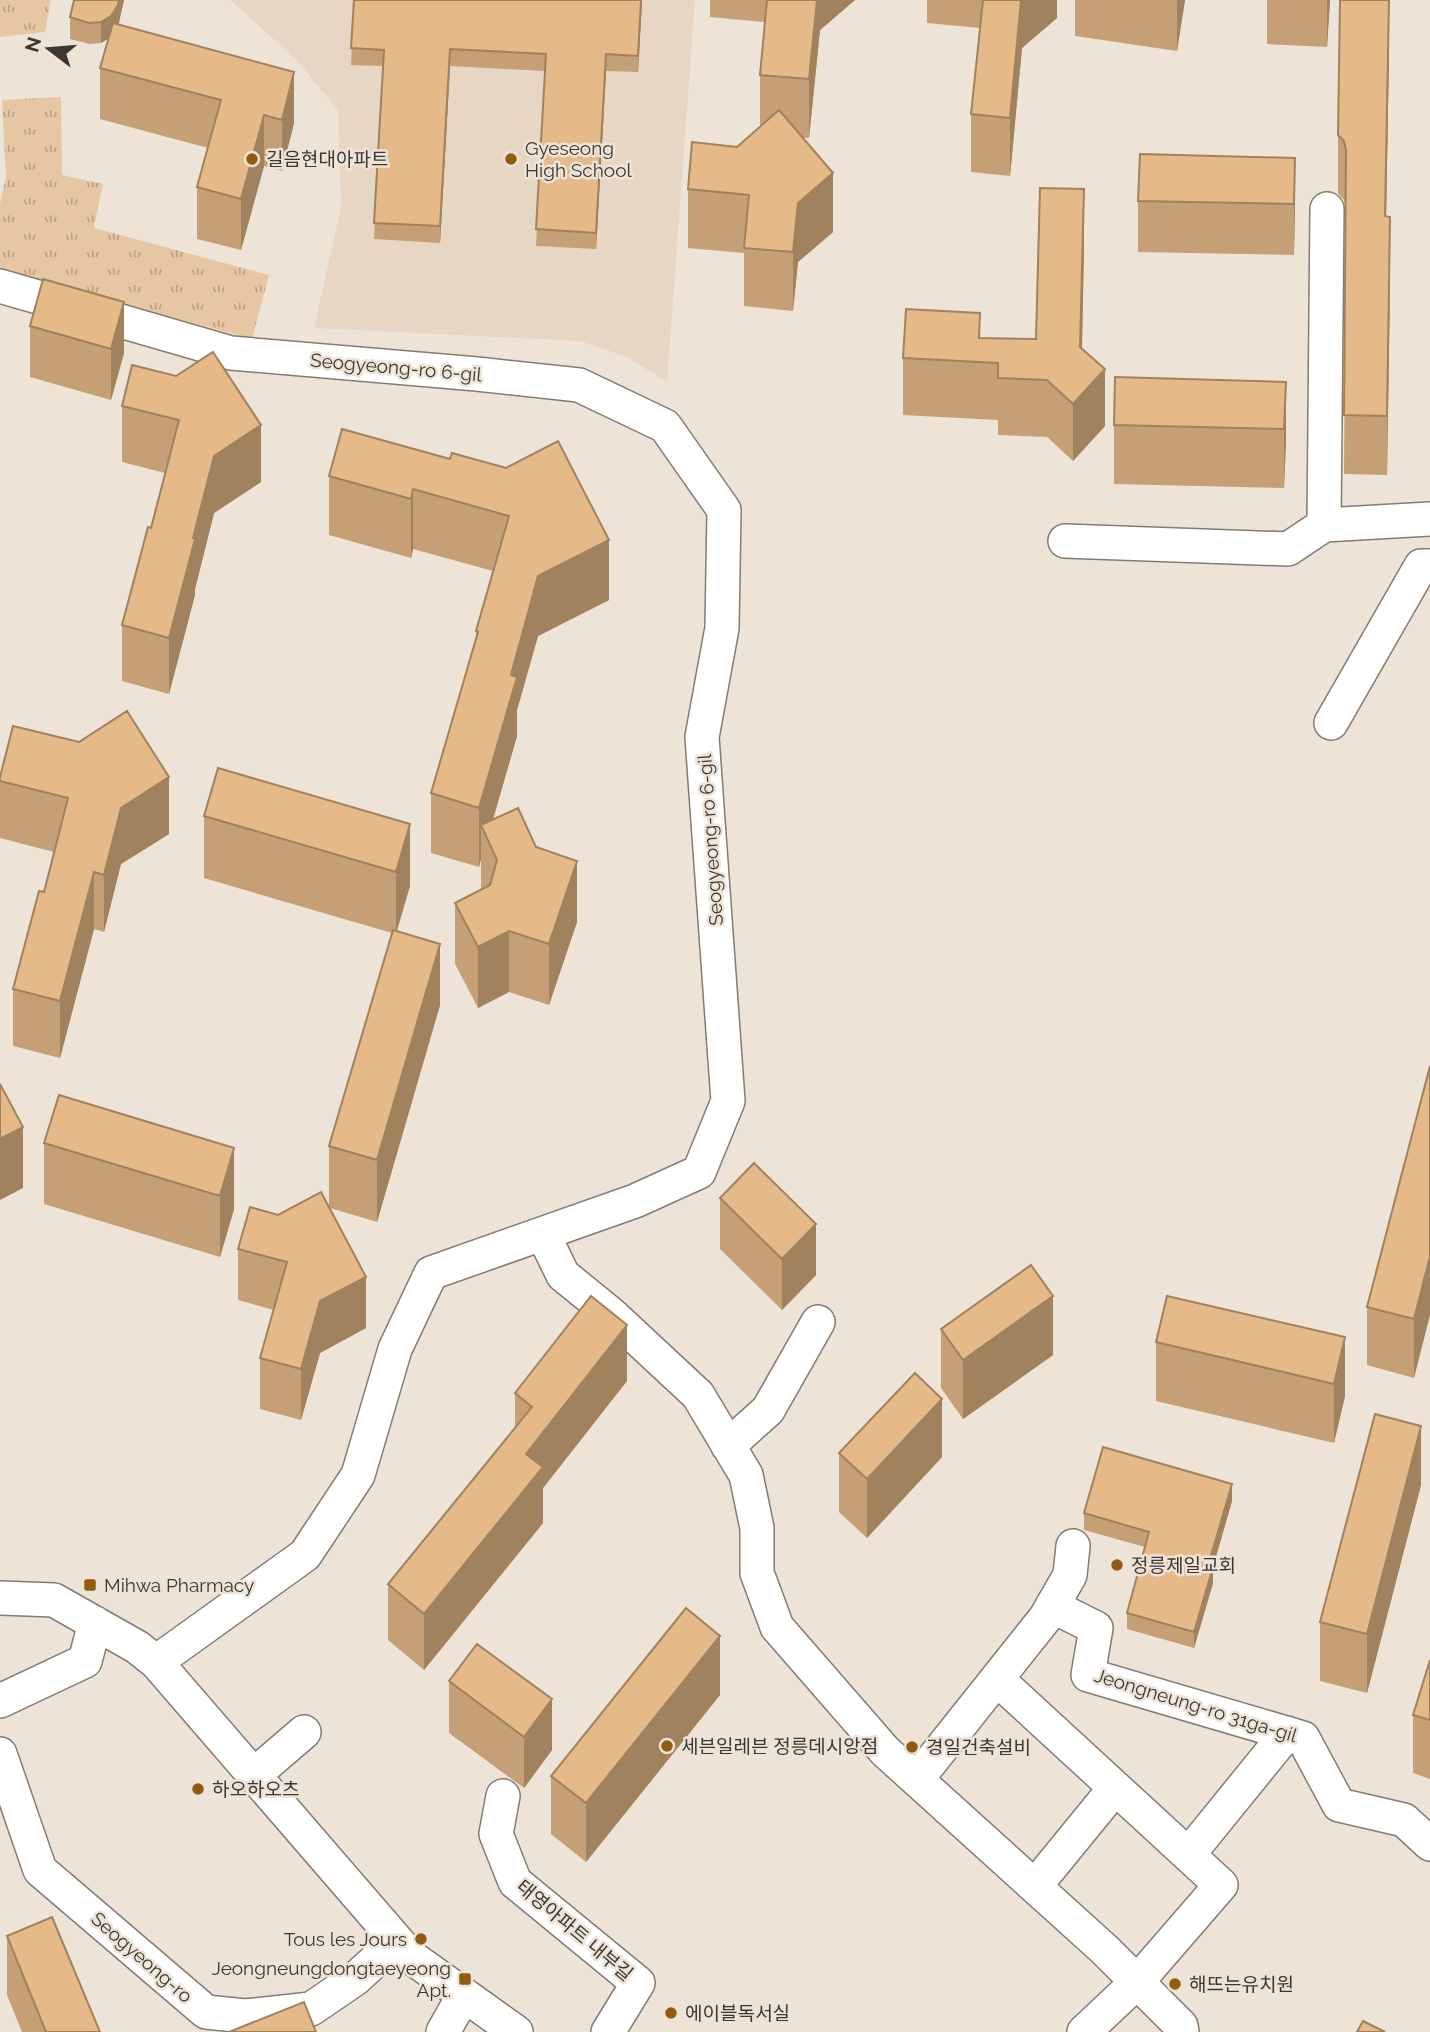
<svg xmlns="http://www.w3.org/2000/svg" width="1430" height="2032" viewBox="0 0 1430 2032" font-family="Raleway,'Noto Sans KR',sans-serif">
<defs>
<pattern id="park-tufts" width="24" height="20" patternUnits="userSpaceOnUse" patternTransform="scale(1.75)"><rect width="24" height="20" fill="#e7c6a3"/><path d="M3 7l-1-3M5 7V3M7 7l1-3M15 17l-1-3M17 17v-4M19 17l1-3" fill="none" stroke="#bca285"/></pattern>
</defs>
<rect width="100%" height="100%" fill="#eee3d7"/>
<path fill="#e7d6c4" d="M230,0H695L667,382L627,357L580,341L314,328L341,207L338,111L299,62Z"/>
<path fill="url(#park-tufts)" d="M0,0H51L45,32L0,37Z
M61,97L62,175L103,184L94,228L269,275L252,339L0,270V204L6,177L2,100Z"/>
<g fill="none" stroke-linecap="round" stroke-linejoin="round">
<defs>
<path id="minor" d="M0,286L231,353L477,374L579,385L665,426L724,510L722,628L702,737L728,1101L699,1172L635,1201L431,1273L395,1349L358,1475L305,1555L156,1662
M1324,525L1327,209
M1065,541L1288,549L1324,525L1430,519
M1331,723L1421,566H1430
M543,1234L563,1275L611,1314L698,1395L746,1475L757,1528V1573L777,1627L885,1751L1104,1949L1181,2026L1182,2032
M728,1446L768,1410L818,1322
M0,1598L54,1600L137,1647L156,1662L411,1957L516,2032
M1052,1606L1096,1628L1088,1675L1303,1738L1339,1805L1404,1820L1430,1844
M997,1679L1221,1885L1137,1982L1084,2032
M0,1701L85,1661L95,1623
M0,1754L40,1870L206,2012L245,2016L311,2009L355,1979L397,1941
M254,1775L304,1732
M917,1779L1046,1617L1070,1575L1073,1546
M503,1796L496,1834L515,1882L638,1983L608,2032
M1188,1855L1287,1733
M1035,1886L1115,1788
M443,2032L464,1995"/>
</defs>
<use href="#minor" stroke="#857b70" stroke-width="36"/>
<use href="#minor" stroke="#fff" stroke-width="33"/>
</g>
<path fill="#c59f75" d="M74,0H124L118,24L294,123L282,171L264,166L241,250L197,239V187L208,148L100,119V68L108,39L101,43L89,44L70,39V17Z
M354,0H642L638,72L606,71L596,249L536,246L545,71L450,66L440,243L374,239L383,66L351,65Z
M710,0H855L820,30L809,138H802L833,232L798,262L793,311L744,306V253L688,248V189L760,127V75L765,22L710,17Z
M927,0H1057V18L1022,48L1010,176L971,172V114L980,28L927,23Z
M1075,0H1185L1177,51L1075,36Z
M1267,0H1330L1327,47L1267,44Z
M1389,51L1386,216L1390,275L1387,475L1344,474L1346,207L1344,200L1338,193V135Z
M1295,158L1294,255L1138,252V201Z
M1084,246L1082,348L1105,426L1073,461L1047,437L998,435V420L903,415V358L1036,339Z
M43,279L124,353L111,400L30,377V326Z
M132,365L261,482L214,513L195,589V595L169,694L122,681V625L151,528L165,473L122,462V406Z
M1286,382V441L1284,488L1114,484V425Z
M450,459L609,600L538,636L517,710V736L493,820L536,847L577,922L549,1005L509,992L478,1008L455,964V903L482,889L481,887V859L479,867L431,853V793L476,640V631L493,571L413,549L411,558L329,535V476Z
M13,726L169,834L121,864L104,932L94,929L60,1058L13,1046V989L44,892L54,852L0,838V777Z
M204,816L410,824V886L396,931L440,1005L377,1222L330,1208L366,1328L320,1353L301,1420L260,1409V1358L274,1310L238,1300V1249L278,1215L329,1206V1146L392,933L204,878Z
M1430,1066L1414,1378L1367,1365V1307Z
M44,1143L234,1148V1209L220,1257L44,1204Z
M720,1198L816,1275L782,1310L720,1249Z
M941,1329L1053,1355L963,1419L941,1388Z
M1345,1337V1396L1334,1443L1156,1401V1342Z
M627,1381L543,1488V1523L424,1670L388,1640V1584L515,1429V1393Z
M839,1453L942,1457L867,1538L839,1512Z
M1421,1485L1367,1693L1320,1681V1622Z
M1232,1501L1213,1567V1583L1194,1648L1127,1629V1613L1145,1547L1084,1530V1513Z
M1430,1660V1779L1413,1773V1715Z
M449,1681L552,1750L524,1788L449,1733Z
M720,1695L586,1862L551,1834V1776Z
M7,1936L100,2032H22L7,1995Z"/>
<path fill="#a0825f" d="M119,0H124L118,27L111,37L101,43V22Z
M641,0H642L638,72V56Z
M817,0H855L820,30L809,138V79Z
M1021,0H1057V18L1022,48L1010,176V118Z
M1177,0H1185L1177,51Z
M1327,0H1330L1327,47Z
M1389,0V51L1385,275V216Z
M450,49V66L440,243V226Z
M606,54V71L596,249V233Z
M294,72V123L282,171V120Z
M264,115V166L241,250V199Z
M1295,158V209L1294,255V204Z
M833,173V232L798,262L793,311V252L798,203Z
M1084,189V246L1081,395L1105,369V426L1073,461V404L1080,347Z
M1390,217V275L1387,475V416Z
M124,302V353L111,400V349Z
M1286,382V441L1284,488V429Z
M261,425V482L214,513L195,589V595L169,694V638L214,456Z
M413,489V549L411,558V499Z
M609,540V600L538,636L517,710V736L487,839L481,825V859L479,867V808L511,675L538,576Z
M169,777V834L121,864L104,932V875L121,808Z
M410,824V886L396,934V872Z
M577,861V922L549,1005V944Z
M94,872V929L60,1058V1001Z
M509,931V992L478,1008V947Z
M440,944V1005L377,1222V1160Z
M23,1127V1188L0,1200V1139Z
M234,1148V1209L220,1257V1196Z
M816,1224V1275L782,1310V1259Z
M1430,1256V1315L1414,1378V1319Z
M366,1277V1328L320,1353L301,1420V1369L320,1301Z
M1053,1296V1355L963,1419V1360Z
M627,1325V1381L543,1488V1523L424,1670V1614L526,1454Z
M1345,1337V1396L1334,1443V1384Z
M942,1399V1457L867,1538V1479Z
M1421,1426V1485L1367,1693V1634Z
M1232,1484V1501L1213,1567V1583L1194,1648V1632L1208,1566Z
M720,1636V1695L586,1862V1803Z
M552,1699V1750L524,1788V1737Z"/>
<path fill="#e5b988" stroke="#a0825f" stroke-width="2" d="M74,0H119L118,5L111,16L101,22L89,23L70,17Z
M354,0H641L638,56L606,54L596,233L536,229L546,54L450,49L440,226L374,223L384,50L351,48Z
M767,0H817L809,79L760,75Z
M983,0H1021L1010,118L971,114Z
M1340,0H1389L1385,216L1390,217L1387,416L1344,415L1346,150L1344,141L1338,135Z
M113,23L294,72L282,120L264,115L241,199L197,187L221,100L100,68Z
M779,110L833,173L798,203L793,252L744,248L749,195L688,189L692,142L737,147Z
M1140,154L1295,158L1294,204L1138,201Z
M1040,188L1084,189L1080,347L1105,369L1073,404L1047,380L998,378V363L903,358L906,309L980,313L979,338L1036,339Z
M43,279L124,302L111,349L30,326Z
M213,352L261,425L214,456L193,538L195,539L169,638L122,625L148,527L151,528L179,420L122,406L132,365L176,376Z
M1115,377L1286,382L1284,429L1114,425Z
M342,429L450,459L452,453L506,468L558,441L609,540L538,576L511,675L517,677L479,808L431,793L478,632L476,631L509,516L413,489L411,499L329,476Z
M127,711L169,777L121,808L104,875L94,872L60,1001L13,989L39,891L44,892L68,798L0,781V777L13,726L79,742Z
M218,768L410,824L396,872L204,816Z
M518,808L536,847L577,861L549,944L509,931L478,947L455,903L490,885L497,860L481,825Z
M393,930L440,944L377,1160L329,1146Z
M1430,1066V1256L1414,1319L1367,1307Z
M0,1084L23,1127L0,1139Z
M59,1095L234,1148L220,1196L44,1143Z
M754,1163L816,1224L782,1259L720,1198Z
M321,1192L366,1277L320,1301L301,1369L260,1358L287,1262L238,1249L250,1207L278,1215Z
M1031,1265L1053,1296L963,1360L941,1329Z
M591,1296L627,1325L526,1454L543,1467L424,1614L388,1584L532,1407L515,1393Z
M1167,1296L1345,1337L1334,1384L1156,1342Z
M915,1373L942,1399L867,1479L839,1453Z
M1375,1414L1421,1426L1367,1634L1320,1622Z
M1103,1447L1232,1484L1208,1566L1213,1567L1194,1632L1127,1613L1149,1532L1084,1513Z
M686,1608L720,1636L586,1803L551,1776Z
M477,1644L552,1699L524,1737L449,1681Z
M1430,1660V1720L1413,1715Z
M52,1917L100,2032H46L7,1936Z
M304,2002L316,2032H229Z
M1363,2021L1385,2032H1357Z"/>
<g fill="#915c10" stroke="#eee3d7" stroke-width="2.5">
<circle cx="252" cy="159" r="7"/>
<circle cx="511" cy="159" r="7"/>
<circle cx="1117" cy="1565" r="7"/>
<rect x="83" y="1578" width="14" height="14" rx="3.5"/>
<circle cx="667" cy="1746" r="7"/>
<circle cx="912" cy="1747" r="7"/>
<circle cx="198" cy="1789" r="7"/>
<circle cx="421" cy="1939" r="7"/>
<rect x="458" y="1972" width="14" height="14" rx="3.5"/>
<circle cx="1175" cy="1984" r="7"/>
<circle cx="671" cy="2013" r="7"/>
</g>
<g text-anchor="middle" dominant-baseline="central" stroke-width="5" stroke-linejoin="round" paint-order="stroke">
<g font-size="19" fill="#3b3732" stroke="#eee3d7" text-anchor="start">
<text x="525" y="148">Gyeseong<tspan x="525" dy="22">High School</tspan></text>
<text x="266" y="159">길음현대아파트</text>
<text x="1131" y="1565">정릉제일교회</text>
<text x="104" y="1585">Mihwa Pharmacy</text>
<text x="681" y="1746">세븐일레븐 정릉데시앙점</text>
<text x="926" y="1747">경일건축설비</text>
<text x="212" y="1789">하오하오츠</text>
<text x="407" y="1939" text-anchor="end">Tous les Jours</text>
<text x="451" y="1968" text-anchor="end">Jeongneungdongtaeyeong<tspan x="451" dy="22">Apt.</tspan></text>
<text x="1189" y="1984">해뜨는유치원</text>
<text x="685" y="2013">에이블독서실</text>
</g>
<g font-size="19" fill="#3b3732" stroke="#eee3d7">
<text transform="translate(396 367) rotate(5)">Seogyeong-ro 6-gil</text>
<text transform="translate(710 840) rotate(-94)">Seogyeong-ro 6-gil</text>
<text transform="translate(1196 1705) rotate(17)">Jeongneung-ro 31ga-gil</text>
<text transform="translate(575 1930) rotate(40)">태영아파트 내부길</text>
<text transform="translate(142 1957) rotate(41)">Seogyeong-ro</text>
</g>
</g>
<g transform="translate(49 49) rotate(286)" stroke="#eee3d7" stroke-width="5" paint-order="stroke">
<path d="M0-5L12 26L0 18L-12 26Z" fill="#3b3732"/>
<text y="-10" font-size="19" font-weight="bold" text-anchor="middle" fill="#3b3732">N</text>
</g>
</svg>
